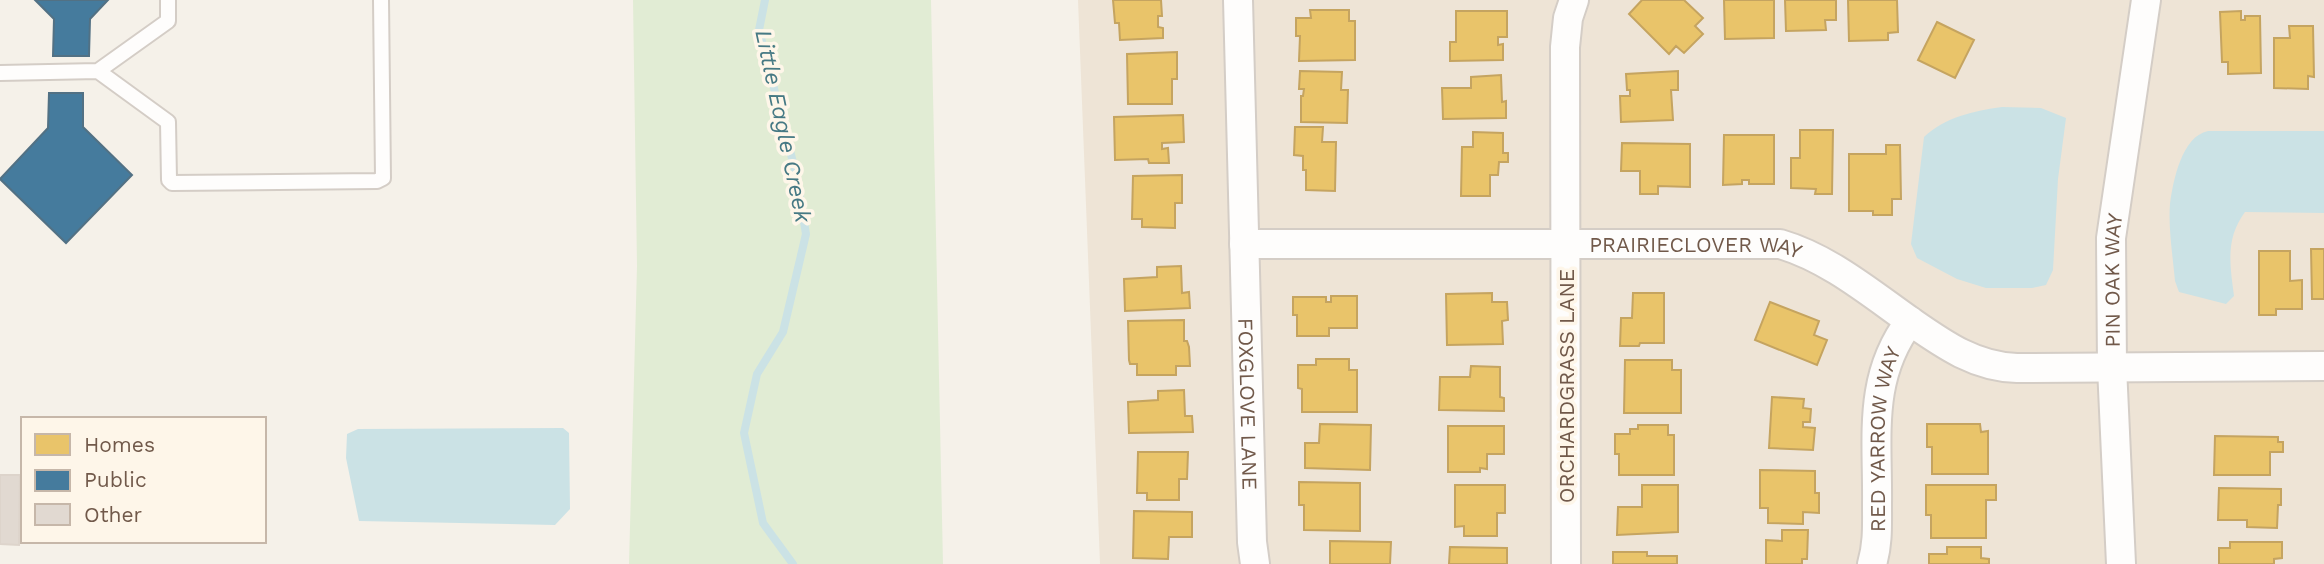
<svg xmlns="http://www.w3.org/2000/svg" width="2324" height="564" viewBox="0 0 2324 564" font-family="'Work Sans',sans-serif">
<rect width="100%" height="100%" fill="#f5f1e9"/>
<path fill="#eee4d6" d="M1078,0H2324V564H1100Z"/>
<path fill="#e1ecd4" d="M633,0H931L943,564H629L637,266Z"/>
<path fill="#cbe2e5" d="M2002,107L2041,108L2066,118L2058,179L2053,270L2046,285L2032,288H1986L1957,279L1917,258L1911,244L1924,137C1945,117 1974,111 2002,107Z
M2208,131H2324V213L2245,212C2225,239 2230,265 2234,296L2226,304L2179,292L2175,281C2173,258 2168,227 2170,204C2173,181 2182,136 2208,131Z
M563,428L569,433L570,509L555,525L359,521L346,458L347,434L358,429Z"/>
<path fill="#e9c46a" stroke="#c5a460" stroke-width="2" d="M1113,0H1161L1162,16H1158V27L1163,28V38L1120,40L1119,23H1115Z
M1642,0H1684L1703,18L1695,26L1703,34L1684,53L1676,46L1669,54L1629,14Z
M1724,0H1774V38L1725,39Z
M1785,0H1836V20H1825L1826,30L1786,31Z
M1848,0H1897L1898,32L1888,33V40L1849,41Z
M1310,10H1349V21H1355V60L1299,61L1300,36H1296V18H1311Z
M1456,11H1507V37H1498V45L1503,44V60L1450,61V42H1456Z
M2241,11V20H2245V16H2260L2261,73L2228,74V62H2222L2220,12Z
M1937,22L1974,40L1955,78L1918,60Z
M2289,26H2313L2314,77L2308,76V89L2274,88V38H2290Z
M1177,52V79H1172V104H1128L1127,54Z
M1300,71L1342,72L1341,90H1348L1347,123L1301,122V96H1303L1304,89H1299Z
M1678,71V90H1671L1673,120L1621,122L1620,96H1630V90H1627L1626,74Z
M1501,75L1502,102L1506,101V118L1443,119L1442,88H1471V77Z
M1183,115L1184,142L1162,143V149L1168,148L1169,163H1149L1148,159L1115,160L1114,117Z
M1295,127H1323L1322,142H1336L1335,191L1306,190V170H1303V156L1294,155Z
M1800,130H1833L1832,194H1815L1816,189L1791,188V158H1800Z
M1473,132L1503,133V153H1508V162H1499L1498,175H1490V196H1461L1462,147H1473Z
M1724,135H1774V184H1749V180H1742V184L1723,185Z
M1622,143L1690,144V187L1658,186V194H1640V171H1621Z
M1886,145H1900L1901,199H1892V215H1873V211H1849V154H1886Z
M1182,175V203H1175V228L1142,227V219H1132L1133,176Z
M2311,249H2324V299H2312Z
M2259,251H2290V281L2302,280V309H2276V315H2259Z
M1181,266L1182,293L1189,292L1190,308L1125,311L1124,279L1157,277V267Z
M1492,293V302H1507L1508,320L1502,321L1503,344L1447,345L1446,294Z
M1633,293H1664V343H1640L1639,346H1620L1621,318H1632Z
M1331,296H1357V328H1329V336H1297V315H1293V297H1326V302H1331Z
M1770,302L1819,321L1814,335L1827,340L1817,365L1755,340Z
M1184,320V341H1187L1189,347L1190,366H1176V375H1137V364H1130L1129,360L1128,321Z
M1316,359H1349V370H1357V412H1302V389L1298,388V365H1316Z
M1625,360H1672V370H1681V413H1624Z
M1471,366L1500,367V397L1504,398V411L1439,410L1440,377H1470Z
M1184,390L1185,416H1192L1193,432L1129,433L1128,402L1158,400V391Z
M1772,397L1804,399L1803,408L1811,409L1810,422H1803V427L1815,428L1813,450L1769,448Z
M1320,424L1371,425L1370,470L1305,468V443H1319Z
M1927,424H1980L1981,432L1988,431V474H1932V447H1927Z
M1638,425H1668V435H1674V475H1619V454H1615V434H1630V429H1638Z
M1448,426H1504V454H1487V469L1480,468V472H1448Z
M2215,436L2278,437V442H2283V452H2270V475H2214Z
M1138,452H1188L1187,479H1179V500H1147V493H1137Z
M1760,470L1815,471V493H1819V513L1803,512V524L1768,523V508H1760Z
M1299,482L1360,483V531L1304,530V505H1299Z
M1455,485H1505V513H1497V536H1464V526L1455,527Z
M1642,485H1678V532L1617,535L1618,507H1642Z
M1926,485H1996V500H1986V538H1931V515H1926Z
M2219,488L2281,489V505H2278L2277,528L2247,527V520H2218Z
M1134,511L1192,512V537H1169L1168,559L1133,558Z
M1782,530H1808L1807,559H1802V564H1766V540L1782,541Z
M1330,541L1391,542L1390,564H1330Z
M2230,542H2282V558L2274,559V564H2219V548H2230Z
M1450,547L1507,548V564H1449Z
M1947,547H1981V558L1989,559V564H1929V554H1947Z
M1613,552H1647V556H1677V564H1613Z"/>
<path fill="#457b9d" stroke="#527184" stroke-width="2" d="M35,0H108L90,19L89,56H53L54,19Z
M49,93H83V127L132,175L66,243L0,179L48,128Z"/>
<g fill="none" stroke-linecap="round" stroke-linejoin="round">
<path stroke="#cbe2e5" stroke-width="8" d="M765,0L759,30L796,174L806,234L783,332L757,374L744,433L763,523L793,564"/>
</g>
<path fill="#e1d9d1" stroke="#ddd4cb" stroke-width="2" d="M0,475H20L19,545L0,544Z"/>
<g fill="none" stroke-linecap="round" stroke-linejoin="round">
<defs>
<path id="lane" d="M98,71L168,122L169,180L172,183L377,181L383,178L381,0
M0,73L98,71L168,21V0"/>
<g id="street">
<path id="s1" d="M1238,0L1252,542L1255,564"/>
<path id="s2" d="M1244,244H1780C1828,258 1869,292 1910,321C1943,344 1975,367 2017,368L2324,366"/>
<path d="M1566,564L1565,47L1568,18L1574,0"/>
<path id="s3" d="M1872,564C1878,544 1877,525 1877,504C1878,437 1867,378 1910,321"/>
<path id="s4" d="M2121,564L2112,367L2111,238L2146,0"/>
</g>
</defs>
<use href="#lane" stroke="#d4cdc6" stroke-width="18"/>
<use href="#street" stroke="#d4cdc6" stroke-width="32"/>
<use href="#lane" stroke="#fefdfc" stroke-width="14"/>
<use href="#street" stroke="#fefdfc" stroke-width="28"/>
</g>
<g text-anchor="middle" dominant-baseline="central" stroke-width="7" stroke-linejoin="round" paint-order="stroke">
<g font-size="21" fill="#71594a" stroke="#fef6e9">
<text stroke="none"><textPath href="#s2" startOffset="452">PRAIRIECLOVER WAY</textPath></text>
<text stroke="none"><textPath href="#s4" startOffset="284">PIN OAK WAY</textPath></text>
<text transform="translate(1566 386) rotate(-90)">ORCHARDGRASS LANE</text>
<text stroke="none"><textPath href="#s1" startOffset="404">FOXGLOVE LANE</textPath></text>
<text stroke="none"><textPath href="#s3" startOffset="126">RED YARROW WAY</textPath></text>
</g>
<g font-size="23" font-style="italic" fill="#467984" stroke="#fef6e9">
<text transform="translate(783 126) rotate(78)">Little Eagle Creek</text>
</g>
</g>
<rect x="21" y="417" width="245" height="126" fill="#fef6e9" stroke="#c6b7a9" stroke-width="2"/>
<rect x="35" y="434" width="35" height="21" fill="#e9c46a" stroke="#c6b7a9" stroke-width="2"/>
<text x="84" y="452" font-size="21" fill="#71594a">Homes</text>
<rect x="35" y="470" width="35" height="21" fill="#457b9d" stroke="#c6b7a9" stroke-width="2"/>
<text x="84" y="487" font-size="21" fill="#71594a">Public</text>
<rect x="35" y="504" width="35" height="21" fill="#e1d9d1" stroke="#c6b7a9" stroke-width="2"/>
<text x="84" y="522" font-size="21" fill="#71594a">Other</text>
</svg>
